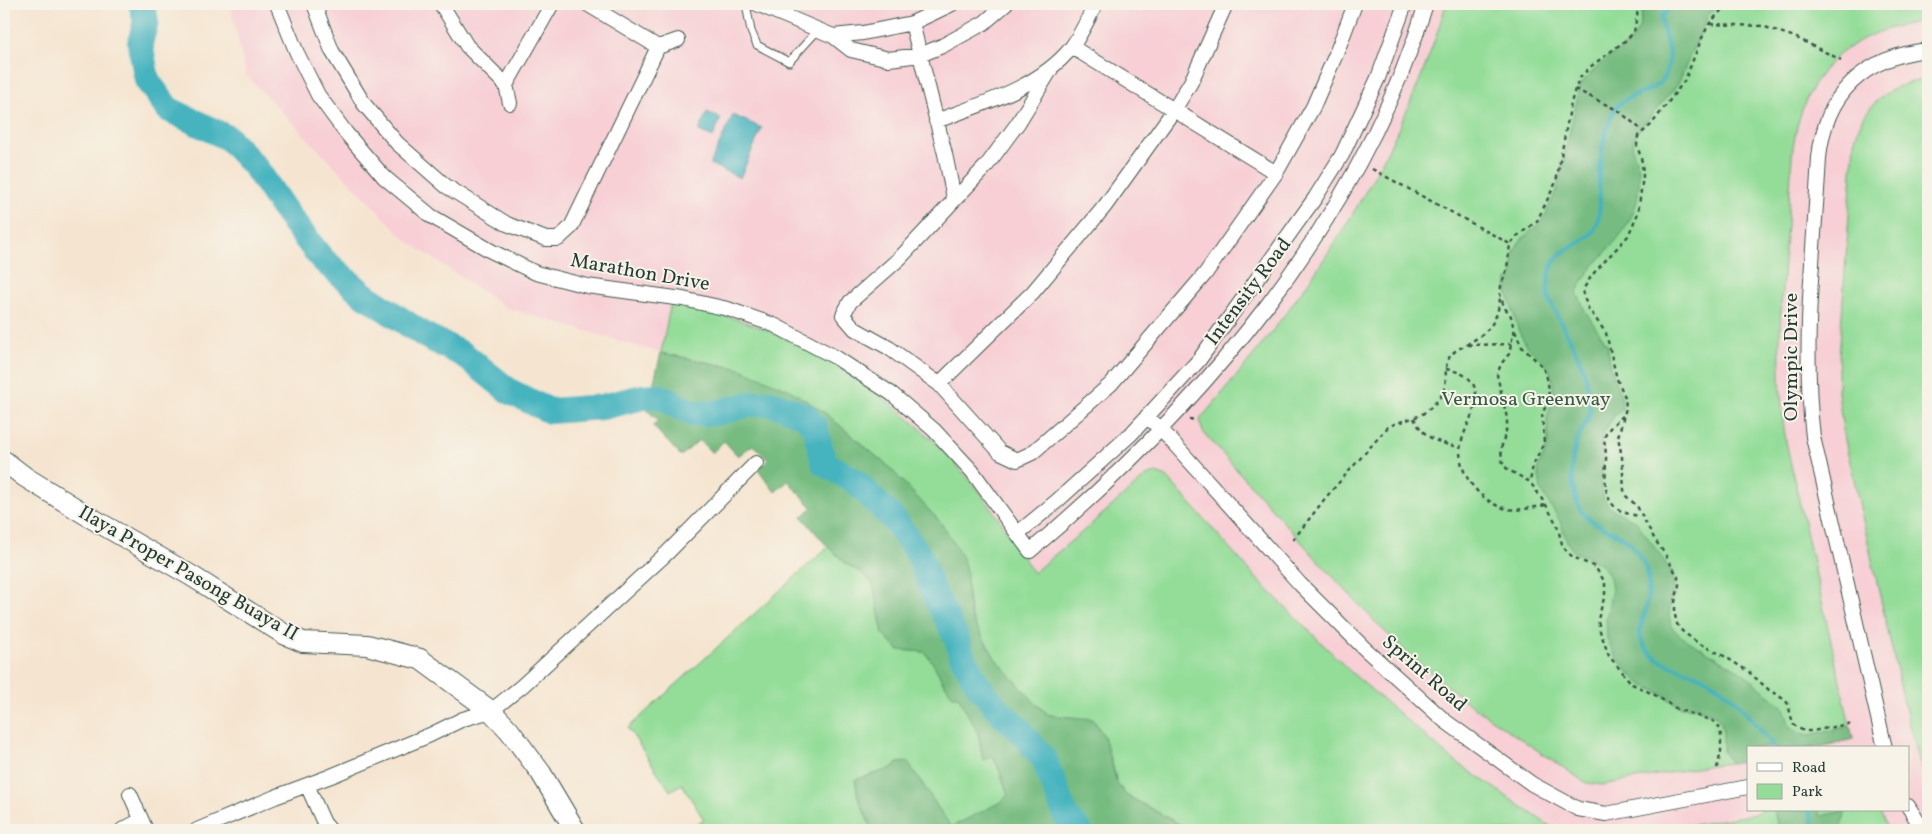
<svg xmlns="http://www.w3.org/2000/svg" width="1932" height="834" viewBox="0 0 1932 834" font-family="Vollkorn,serif">
<rect width="100%" height="100%" fill="#f7f3e8"/>
<filter id="ink" filterUnits="userSpaceOnUse"><feTurbulence type="fractalNoise" baseFrequency=".02" numOctaves="2"/><feDisplacementMap in="SourceGraphic" scale="10" xChannelSelector="R" yChannelSelector="G"/><feConvolveMatrix kernelMatrix="1 2 1 2 8 2 1 2 1" color-interpolation-filters="sRGB"/></filter>
<filter id="wash" filterUnits="userSpaceOnUse"><feTurbulence type="fractalNoise" baseFrequency=".0096" numOctaves="4" result="noise"/><feDisplacementMap in="SourceGraphic" scale="20" xChannelSelector="R" yChannelSelector="G"/><feGaussianBlur stdDeviation="1.12" result="paint"/><feColorMatrix in="noise" values="0 0 0 0 0 0 0 0 0 0 0 0 0 0 0 0 0 1.4 0 .05"/><feComposite in="paint" operator="in"/></filter>
<g filter="url(#wash)">
<rect width="100%" height="100%" fill="#f5e5d0"/>
<path fill="#f7cfd5" fill-rule="evenodd" d="M230,4H1928V830H1840L1846,811L1778,825L1779,830H1376L1362,827L1345,830H1190L696,359L661,353L507,308L406,240L246,75ZM1748,748H1908V810H1748Z"/>
<path fill="#93dd98" stroke="#598d66" d="M1446,4H1928V21C1846,30 1801,73 1792,156C1787,251 1771,348 1786,442L1853,739L1815,748H1748V761L1713,765L1602,785L1586,783L1469,704L1413,658L1382,629L1321,564L1203,432L1200,423L1201,418C1308,295 1400,162 1446,4Z
M1928,79V782L1920,763L1909,725L1843,431L1838,392V372L1854,143C1863,104 1889,84 1928,79Z
M671,301C701,309 730,316 759,327C846,362 923,420 981,494C1000,519 1017,546 1033,573L1088,527L1146,476L1156,473L1167,477L1258,580L1352,673L1452,759L1556,830H1376L1362,827L1345,830H1190L1126,795L1117,783L1111,758L1067,717L1049,715L1036,704L995,658L972,619L967,589L941,523L888,467L858,443L741,369L661,353Z
M828,547L848,565L862,573L873,584L883,634L898,650L925,652L935,666L943,683L958,695L970,716L978,733L983,760L993,757L999,769L1009,795L1001,802L951,828L908,762L898,763L890,769L855,780L858,797L872,830H689L704,820L682,784L670,791L628,728Z
M1762,810H1774L1779,830H1667L1754,814Z
M1819,810H1879L1889,830H1840V828L1820,816Z"/>
<path fill="#76bc80" stroke="#4a7c5a" d="M1644,4H1720L1708,15L1678,84L1638,131C1626,151 1637,153 1639,171C1640,182 1638,200 1634,210C1623,243 1590,261 1577,292L1585,311L1607,344L1611,368L1617,388L1621,395L1622,410L1614,416L1601,437L1603,460L1601,488L1604,499L1610,508L1636,521L1672,572L1674,583L1669,614L1671,626L1682,637L1742,672L1775,700L1784,708L1790,727L1799,733L1810,735L1850,726L1853,739L1815,748H1748V761L1732,764L1723,752V732L1721,722L1714,715L1695,707H1681L1660,693L1641,684L1629,673L1616,657L1607,639L1606,619L1612,589L1610,578L1604,567L1588,557L1574,552L1567,542L1560,521L1541,490L1538,468L1548,445L1547,418L1554,395L1553,382L1549,368L1527,346L1519,332L1506,288L1507,280L1512,276L1514,252L1520,241L1543,220L1557,189L1580,86L1586,78L1607,58L1629,44L1639,29Z
M661,353L741,369L788,389L824,412L889,467L941,523L962,556L967,574L968,603L972,619L995,658L1036,704L1049,715L1093,719L1104,736L1117,783L1126,795L1190,830H872L858,797L855,780L890,769L898,763L908,762L951,827L1001,802L1008,795L999,769L993,757L983,760L978,733L958,696H953C942,682 936,666 925,652L898,650L883,634L873,584L862,573L848,565L828,547L802,517L812,507L788,481L775,492L758,469L768,460L753,445L738,456L724,441L712,453L699,440L681,456L653,426L658,420L647,410Z
M1774,810H1819L1820,816L1846,811L1840,830H1779Z"/>
<path fill="#45b4bf" stroke="#32787a" d="M707,112L721,118L713,137L699,131Z
M733,115L762,128L740,178L710,164Z"/>
<g fill="none" stroke-linecap="round" stroke-linejoin="round">
<path stroke="#45b4bf" stroke-width="4.5" d="M1681,4L1668,9L1661,18C1663,33 1672,51 1668,67C1659,102 1621,87 1611,117C1604,136 1600,157 1599,177C1599,194 1603,213 1594,230C1592,234 1587,237 1583,240C1577,245 1570,248 1563,252C1549,262 1547,281 1548,297C1564,331 1587,362 1590,401C1590,404 1591,409 1590,412C1589,420 1582,428 1579,436C1570,457 1570,480 1577,502C1584,522 1604,526 1620,536C1630,541 1642,557 1646,568C1648,576 1649,589 1648,598C1647,612 1636,629 1642,642C1652,664 1683,669 1702,677C1733,691 1754,722 1774,748
M1809,810L1815,830"/>
<path stroke="#45b4bf" stroke-width="26" d="M141,4L146,21L140,43L147,80L168,109L228,138L256,168L287,214L322,259L363,294L424,335L464,355L509,391L550,411L602,407L643,397L656,396L666,399L681,408L694,413H716L751,404L771,403L786,408L805,416L815,427L824,463L856,482L894,520L910,542L921,558L930,585L957,639L961,654L979,687L999,711L1019,729L1044,759L1067,818L1079,830"/>
</g>
</g>
<g filter="url(#ink)">
<g fill="none" stroke-linecap="round" stroke-linejoin="round">
<defs>
<path id="lane" d="M746,4L751,31L757,45L789,62L818,30"/>
<path id="street" d="M277,4L297,53L318,95L346,133L384,177L431,216L491,251L536,273L587,286L683,299L728,309L774,325L835,357L892,394L934,430L972,471L1030,551C1201,407 1360,221 1426,4
M314,4L332,51L364,104L397,143L446,186L507,224L546,239H558L571,227L658,47L678,40
M441,4L467,46L506,85L552,4
M587,4L658,47
M757,4L833,36L851,50L889,59L920,55L942,46L984,23L1006,4
M912,23L945,154L954,198
M833,36L863,33L912,23L952,4
M1072,47L1276,173
M1051,69L1018,123L987,165L900,258L850,302L843,315L855,329L889,348L939,384L1000,452L1017,460L1032,453L1111,384L1205,274L1276,173L1313,107L1336,54L1355,4
M506,85L510,103
M936,121C982,104 1040,87 1071,48C1081,35 1088,18 1096,4
M939,384L1033,292L1105,206L1174,110L1191,82L1226,4
M1147,416L1168,437L1300,584L1364,648L1445,721L1532,784L1578,809L1606,814L1748,787
M1018,533L1057,501L1131,434L1199,360L1315,198L1342,155L1378,78L1405,4
M1885,748L1813,437C1802,344 1814,250 1819,158C1825,93 1864,57 1928,50
M307,785L324,823L330,830
M130,794L146,830
M1908,806L1923,830
M122,830L141,820
M197,830L275,797L331,776L430,735L463,719L491,711L522,686L667,553L756,463"/>
<path id="secondary" d="M4,461L25,477L98,522L190,575L284,634L303,642L367,645L420,659L491,711L509,730L541,773L575,830"/>
</defs>
<use href="#lane" stroke="#3f564b" stroke-width="9"/>
<use href="#street" stroke="#3f564b" stroke-width="16"/>
<use href="#secondary" stroke="#3f564b" stroke-width="22"/>
<path stroke="#3f564b" stroke-width="2.5" stroke-dasharray="4 4" stroke-linecap="butt" d="M1639,4L1634,32L1626,40L1590,67L1580,78L1575,89L1571,103L1556,182L1537,221L1516,237L1510,244L1507,269L1501,286L1500,294L1504,307L1511,316L1514,330L1509,354L1501,364L1497,375L1507,418V427L1501,449L1502,461L1507,469L1530,482L1546,505L1557,525L1562,544L1567,552L1573,557L1595,567L1605,582V595L1598,619L1600,631L1609,656L1632,684L1655,695L1677,709L1713,721L1719,727L1721,735V752L1717,768
M1727,4L1709,24L1701,40L1685,80L1651,125L1638,136L1637,145L1642,162L1643,176L1638,213L1628,236L1592,275L1584,288L1583,294L1588,308L1606,333L1617,379L1625,397L1626,408L1618,437L1622,457L1624,490L1626,496L1637,506L1655,540L1665,554L1678,577L1679,585L1675,602V615L1677,624L1682,631L1698,643L1724,656L1749,672L1769,690L1785,700L1788,704L1793,724L1798,728L1804,731H1813L1853,723
M1710,24L1762,26L1795,37L1841,60
M1575,89L1619,111L1643,131
M1372,169L1510,244
M1515,331L1522,347L1541,365L1546,374L1549,389L1548,403L1542,413L1544,443L1533,465L1530,482
M1468,345L1512,344
M1446,369C1456,371 1470,375 1474,386C1482,403 1465,425 1461,444C1455,472 1481,504 1508,509C1520,511 1534,507 1546,505
M1623,416C1617,421 1609,427 1605,436C1603,443 1607,452 1606,459C1605,490 1602,512 1641,516
M1414,418C1423,438 1440,444 1460,447
M1189,419L1196,420
M1293,540L1327,496L1388,427C1401,420 1416,419 1427,411C1434,405 1444,395 1445,386C1447,375 1443,362 1453,353C1456,350 1462,347 1466,345C1488,332 1497,324 1500,298"/>
<use href="#lane" stroke="#fff" stroke-width="7"/>
<use href="#street" stroke="#fff" stroke-width="14"/>
<use href="#secondary" stroke="#fff" stroke-width="20"/>
</g>
</g>
<g text-anchor="middle" dominant-baseline="central" stroke-width="4" stroke-linejoin="round" paint-order="stroke">
<g font-size="20" fill="#1f3d34" stroke="#f7f3e8">
<text transform="translate(640 273) rotate(10)">Marathon Drive</text>
<text transform="translate(1249 292) rotate(-53)">Intensity Road</text>
<text transform="translate(1792 357) rotate(-90)">Olympic Drive</text>
<text transform="translate(188 574) rotate(30)">Ilaya Proper Pasong Buaya II</text>
<text transform="translate(1424 674) rotate(41)">Sprint Road</text>
</g>
<g font-size="20" fill="#365d48" stroke="#f7f3e8">
<text x="1526" y="400">Vermosa Greenway</text>
</g>
</g>
<rect width="1932" height="834" fill="none" stroke="#f7f3e8" stroke-width="20"/>
<rect x="1747" y="746" width="162" height="65" fill="#f7f3e8" stroke="#a1aaa0"/>
<rect x="1757" y="763" width="25" height="8" fill="#ffffff" stroke="#a1aaa0"/>
<text x="1792" y="772" font-size="15" fill="#1f3d34">Road</text>
<rect x="1757" y="784" width="25" height="15" fill="#93dd98" stroke="#a1aaa0"/>
<text x="1792" y="796" font-size="15" fill="#1f3d34">Park</text>
</svg>
